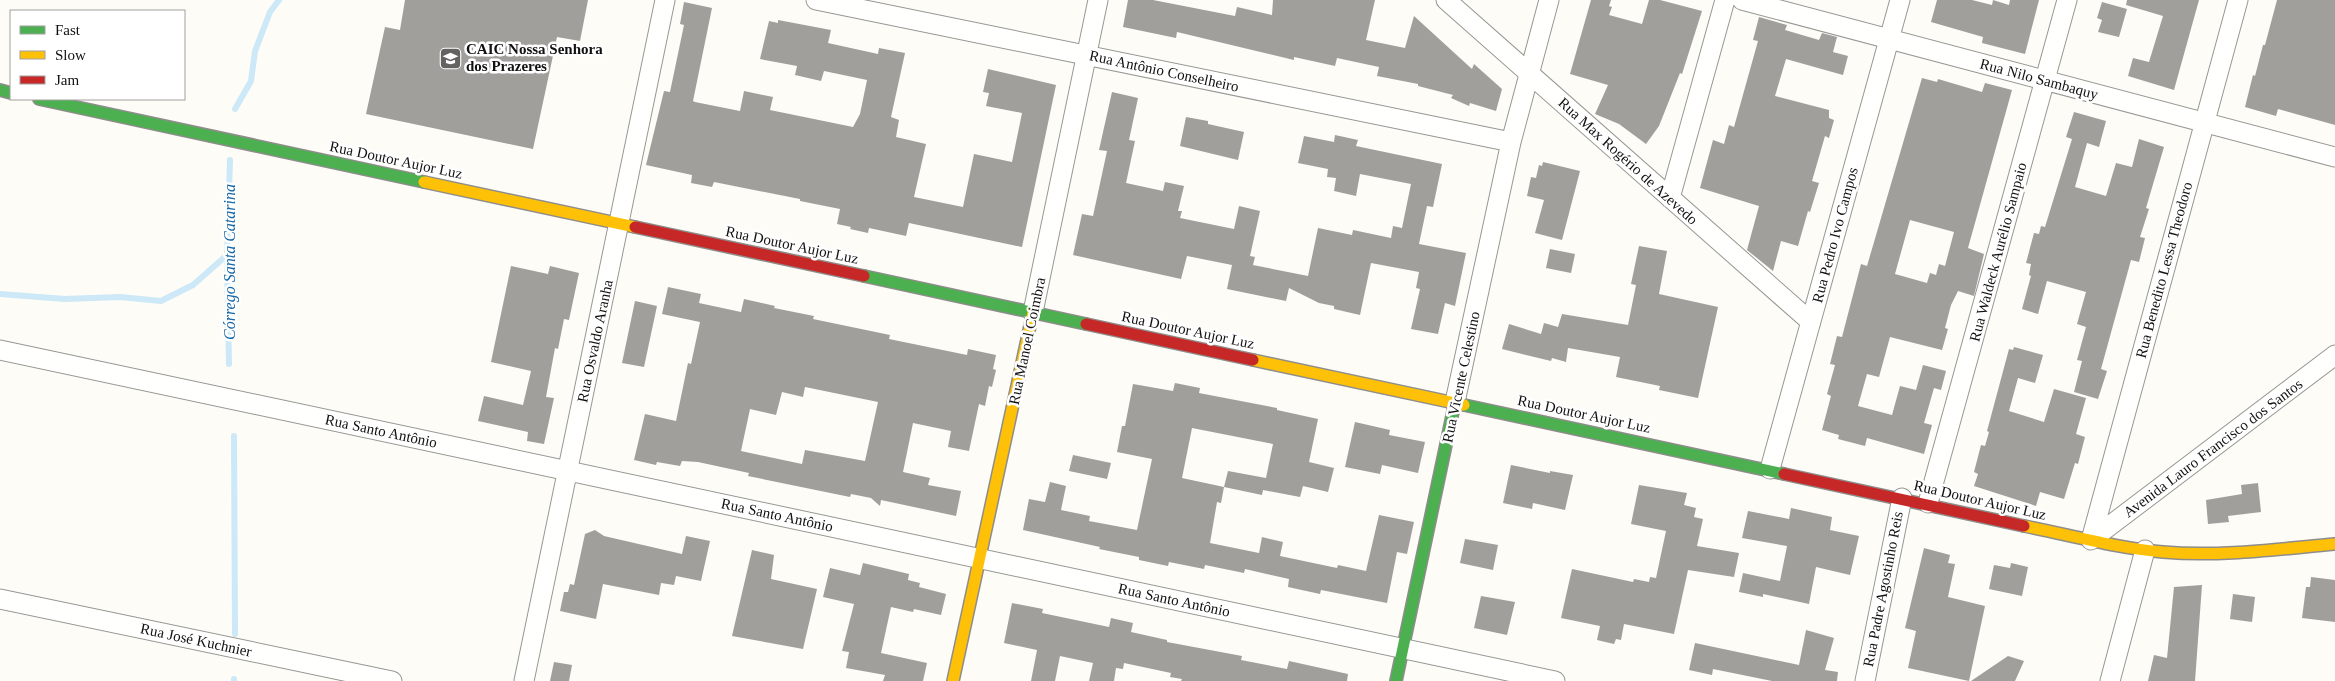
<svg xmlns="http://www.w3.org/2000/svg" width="2335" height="681" viewBox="0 0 2335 681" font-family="'Times New Roman',serif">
<rect width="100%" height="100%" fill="#fdfcf7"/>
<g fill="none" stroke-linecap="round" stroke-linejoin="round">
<path stroke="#cde8f7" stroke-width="6" d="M235,109L251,81L255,51L270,12L279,0
M0,294L65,299L120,297L161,301L193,285L227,255
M229,364L227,255L230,160
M234,436L235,634
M234,679V681"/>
</g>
<path fill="#a19f9c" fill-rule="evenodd" d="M405,0H588L580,41L557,37L533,149L366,114L385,27L400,30Z
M1128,0H1153L1235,16L1237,7L1272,15L1273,0H1375L1366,40L1405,48L1414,16L1472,69L1474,64L1502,89L1496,111L1470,103L1469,106L1451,98L1453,95L1418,86V84L1377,76L1379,67L1337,58L1335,66L1294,57V60L1177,32L1176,38L1123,27Z
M1591,0H1611L1609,6L1612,7L1609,15L1642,24L1649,0H1660L1702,11L1682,74L1680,73L1659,126L1646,144L1619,124L1595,114L1608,85L1570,74Z
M1937,0H1972L1992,5L1993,0L2009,5L2010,0H2039L2025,54L1982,43L1983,37L1931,22Z
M2127,0H2199L2174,90L2128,76L2133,58L2149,62L2163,16L2126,5Z
M2277,0H2335V125L2278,109L2276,116L2245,107L2253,75L2255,76L2263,45H2265Z
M684,2L712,8L693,101L695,102L740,111L744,91L773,97L770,110L853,127L860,114L867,80L824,71L821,81L795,75L797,66L760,59L769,21L778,23V20L831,30L828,43L878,54L879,48L905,53L891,117L899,120L896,137L926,144L914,197L963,207L974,154L1012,162L1022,113L986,106L989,93L983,92L988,69L1056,85L1022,247L909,223L906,236L869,228L868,233L850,229L851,227L837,224L840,209L800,201V199L714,182L712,187L691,183L692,175L646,165L664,91L670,92L684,25L680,24Z
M2102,2L2127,9L2119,37L2098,32L2102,20L2097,18Z
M1759,17L1787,25L1785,30L1819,40L1822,33L1837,37L1833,52L1848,56L1843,75L1786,59L1775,96L1829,110V118L1834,120L1829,138L1825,136L1812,181L1819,183L1810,212L1808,211L1798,246L1781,241L1773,271L1747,250L1759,206L1700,188L1713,140L1724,144L1729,125L1734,127L1758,41L1753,40Z
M1922,78L1937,82L1938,79L1982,92L1985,83L2012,90L1968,248L1984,254L1974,296L1958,291L1951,305L1945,328L1948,329L1942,350L1890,337L1879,377L1867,374L1858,406L1892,415L1900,386L1916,390L1923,365L1946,371L1941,390L1934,388L1924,423L1932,425L1924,454L1867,438L1865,446L1838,439L1839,435L1822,430L1831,396L1827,394L1835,365L1830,364L1837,336L1842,337L1861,264L1867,266ZM1910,220L1954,232L1945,266L1939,264L1936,275L1930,273L1927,283L1895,274Z
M1112,92L1138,98L1129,140L1135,141L1126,183L1163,191L1165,182L1184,186L1178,211H1182L1180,218L1234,229L1239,206L1260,211L1250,256L1255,257L1253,265L1308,276L1318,228L1352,235L1353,230L1391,238L1393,226L1402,228L1411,184L1360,174L1356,196L1334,191L1336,178L1327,177L1328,169L1298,163L1304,136L1334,142L1335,135L1358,140L1356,146L1442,164L1433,207L1427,206L1419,244L1466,253L1455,306L1445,303L1438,334L1411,329L1420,289L1416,288L1419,272L1371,263L1360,315L1334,309V306L1319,303L1289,288L1286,301L1227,289L1232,265L1187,256L1181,279L1073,255L1082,214L1093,216L1107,151L1099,150Z
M2074,112L2106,121L2099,147L2087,143L2075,187L2106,196L2116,163L2132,167L2139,139L2164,147L2146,208L2149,209L2140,237L2145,238L2139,262L2131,260L2101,369L2107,371L2098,399L2074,392L2082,361L2077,360L2086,327L2077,324L2086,292L2047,281L2038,314L2022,309L2031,276L2029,275L2031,264L2026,263L2034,233L2039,234L2041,226L2045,227L2072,139L2066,137Z
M1186,117L1208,121V124L1244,132L1238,160L1180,146Z
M1543,162L1580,171L1562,240L1535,233L1544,200L1527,196L1531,177L1536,178L1539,165L1542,166Z
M1639,246L1667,251L1659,294L1718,307L1698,398L1659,390L1660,386L1616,377L1620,357L1568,348L1566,362L1552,358L1551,361L1502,349L1509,324L1541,334L1544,323L1558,327L1562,314L1628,325L1636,285L1631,284Z
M1550,249L1575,254L1571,273L1546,268Z
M511,266L548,274L550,266L579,273L569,320L564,319L558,349L555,348L546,397L554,398L544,444L527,441L528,432L478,421L484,396L523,405L531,371L491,362Z
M668,287L701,294L699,303L741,312L744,299L775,306L774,308L814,316L813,319L890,335L889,339L967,355L968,349L996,355L993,369L996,370L992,387L989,386L985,406L979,404L969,451L948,447L951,431L913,423L903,472L930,478L928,485L961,491L956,516L881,500L880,506L871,498L851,494L850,497L748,476L749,473L698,462L682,461L680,466L657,462L656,465L634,460L645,414L676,421L688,363L691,364L700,322L662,314ZM805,387L878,402L865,461L805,450L802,464L741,451L750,409L776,415L782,392L803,397Z
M635,301L657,306L644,367L622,363Z
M2014,347L2043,355L2035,383L2018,378L2009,411L2044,422L2054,389L2086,398L2076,434L2085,437L2078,464L2075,463L2064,499L2040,492L2036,506L1974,486L1978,474L1974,472L1981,445L1985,446L1989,432L1987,431L2009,349L2013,350Z
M1175,383L1200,388L1199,393L1277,408V410L1318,419L1309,462L1334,468L1328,492L1303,486L1300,497L1263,490L1262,495L1224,487L1221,503L1217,502L1210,543L1259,553L1262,537L1283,542L1280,556L1337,568L1338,565L1366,571L1379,515L1414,522L1407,554L1397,552L1387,603L1321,590L1320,594L1288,587L1289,579L1245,569L1244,573L1205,565L1204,569L1169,562L1168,566L1139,560V557L1099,549L1100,547L1023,530L1029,499L1045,502L1050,482L1066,486L1061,510L1090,516L1089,521L1137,530L1152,459L1117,452L1122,426H1125L1133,384L1173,391ZM1192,428L1273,444L1266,478L1228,471L1224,487L1182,478Z
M1355,422L1390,430L1389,435L1425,442L1418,473L1382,465L1380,474L1345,467Z
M1073,455L1111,463L1107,479L1069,471Z
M1511,465L1550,473V471L1573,475L1565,510L1533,503L1532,509L1503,503Z
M2258,483L2261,512L2228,516L2229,522L2208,524L2206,500L2242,494L2241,485Z
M1639,485L1687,493L1684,505L1696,508L1694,517L1703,519L1697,546L1739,553L1734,577L1688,570L1674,634L1624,624L1621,640L1616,639L1614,644L1597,640L1600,626L1561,618L1572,569L1633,582L1634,579L1649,582L1650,577L1656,578L1666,531L1631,524Z
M1791,508L1832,517L1830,530L1859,536L1850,575L1816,567L1809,604L1763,594V597L1739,592L1743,573L1780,581L1787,546L1742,538L1748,511L1789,519Z
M595,530L604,536L682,554L686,536L710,541L701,581L676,576L674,585L661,583L659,595L603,584L596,619L560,611L564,592H568L570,584L574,585L585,534Z
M1465,539L1498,545L1493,570L1460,563Z
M1924,548L1950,555L1948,563L1955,564L1948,597L1985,606L1969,681L1908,668L1916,631L1905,628Z
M752,550L774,555L771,579L817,589L803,649L732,636Z
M863,563L909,574L908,580L920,583L919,587L946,594L941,615L914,609L913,612L891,607L881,653L927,663L923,681H883L885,675L846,668L849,652L842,651L854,604L823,597L830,568L860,575Z
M2011,563L2028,567L2022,596L1989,589L1994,565L2010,568Z
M2311,577L2335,580V622L2302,618L2306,587H2310Z
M2202,585L2195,681H2148L2154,655L2167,658L2174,587Z
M2233,594L2255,597L2252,622L2230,619Z
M1481,596L1515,602L1507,635L1474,628Z
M1012,603L1043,609L1042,613L1109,627L1111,618L1133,623L1131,632L1167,640V642L1242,656L1241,660L1287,669L1289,661L1348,674L1347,681H1181L1182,679L1170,677L1171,673L1124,663L1123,669L1116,668L1114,681H1089L1093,663L1060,656L1055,681H1031L1037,650L1004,643Z
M1806,630L1834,638L1825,670L1838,672L1837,681H1772L1713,669L1712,675L1689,670L1695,643L1799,665Z
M2008,656L2024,661L2015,681H1971Z
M554,662L572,665L569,681H550Z"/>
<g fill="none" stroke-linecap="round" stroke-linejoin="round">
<defs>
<path id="street" d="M816,0L1511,142
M1446,0L1811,322
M1742,0L2335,157
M1670,198L1725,0
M1033,312L1098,0
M0,350L1555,681
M1455,402L1511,142L1549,0
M1770,469L1900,0
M1928,503L2067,0
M2091,540L2238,0
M2091,540L2335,355
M0,599L392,681
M524,681L665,0
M1865,681L1902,498
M2110,681L2145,550"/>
<path id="fast" d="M0,90L11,93
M39,99L424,182
M864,276L1086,324
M1464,405L1784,474
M1396,681L1455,402"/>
<path id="slow" d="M424,182L635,227
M1253,360L1464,405
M2024,526C2070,535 2116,548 2163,552C2220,557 2278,549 2335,544
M953,681L1033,312"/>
<path id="jam" d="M635,227L864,276
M1086,324L1253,360
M1784,474L2024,526"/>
</defs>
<use href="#street" stroke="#979795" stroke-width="21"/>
<use href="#fast" stroke="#8e8d8b" stroke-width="14"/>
<use href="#slow" stroke="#8e8d8b" stroke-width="14"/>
<use href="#jam" stroke="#8e8d8b" stroke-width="14"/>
<use href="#street" stroke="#fffffe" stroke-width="19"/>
<use href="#fast" stroke="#4caf50" stroke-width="11"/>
<use href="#slow" stroke="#ffc107" stroke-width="11"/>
<use href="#jam" stroke="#c62828" stroke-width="11"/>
</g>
<defs>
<symbol id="school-square" viewBox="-11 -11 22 22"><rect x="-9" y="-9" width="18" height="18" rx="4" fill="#646362" stroke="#fff"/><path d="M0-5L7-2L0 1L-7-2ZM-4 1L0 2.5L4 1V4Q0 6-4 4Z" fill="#fff"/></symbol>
</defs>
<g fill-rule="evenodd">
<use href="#school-square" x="438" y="46" width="25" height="25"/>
</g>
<g text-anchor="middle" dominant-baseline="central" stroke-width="5" stroke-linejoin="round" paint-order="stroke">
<g font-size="15" font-weight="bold" fill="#111" stroke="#fff" text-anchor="start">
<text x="466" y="49">CAIC Nossa Senhora<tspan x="466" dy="17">dos Prazeres</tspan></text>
</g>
<g font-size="15" fill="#111" stroke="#fff">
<text transform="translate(1164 71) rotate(12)">Rua Antônio Conselheiro</text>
<text transform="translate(2039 79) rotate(15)">Rua Nilo Sambaquy</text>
<text transform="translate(396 160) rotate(12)">Rua Doutor Aujor Luz</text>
<text transform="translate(1628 161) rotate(42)">Rua Max Rogério de Azevedo</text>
<text transform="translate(1835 235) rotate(-75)">Rua Pedro Ivo Campos</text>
<text transform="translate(792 245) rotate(12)">Rua Doutor Aujor Luz</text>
<text transform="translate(1998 252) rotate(-75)">Rua Waldeck Aurélio Sampaio</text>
<text transform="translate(2164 270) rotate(-75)">Rua Benedito Lessa Theodoro</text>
<text transform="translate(1188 330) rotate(12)">Rua Doutor Aujor Luz</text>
<text transform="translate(595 341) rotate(-78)">Rua Osvaldo Aranha</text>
<text transform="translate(1027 341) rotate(-78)">Rua Manoel Coimbra</text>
<text transform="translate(1461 377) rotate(-78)">Rua Vicente Celestino</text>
<text transform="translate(1584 414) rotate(12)">Rua Doutor Aujor Luz</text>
<text transform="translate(381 431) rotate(12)">Rua Santo Antônio</text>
<text transform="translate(2213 448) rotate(-37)">Avenida Lauro Francisco dos Santos</text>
<text transform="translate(1980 500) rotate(13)">Rua Doutor Aujor Luz</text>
<text transform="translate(777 515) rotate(12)">Rua Santo Antônio</text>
<text transform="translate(1883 589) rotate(-79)">Rua Padre Agostinho Reis</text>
<text transform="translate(1174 600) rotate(12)">Rua Santo Antônio</text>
<text transform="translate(196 640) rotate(12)">Rua José Kuchnier</text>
</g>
<g font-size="16" font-style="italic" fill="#1768a6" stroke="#fff">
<text transform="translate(229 262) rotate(-90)">Córrego Santa Catarina</text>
</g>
</g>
<rect x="10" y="10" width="175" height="90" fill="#ffffff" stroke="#a0a0a0"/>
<rect x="20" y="26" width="25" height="8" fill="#4caf50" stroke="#a0a0a0"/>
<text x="55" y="35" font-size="15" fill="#111111">Fast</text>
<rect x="20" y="51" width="25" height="8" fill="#ffc107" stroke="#a0a0a0"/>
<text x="55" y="60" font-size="15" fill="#111111">Slow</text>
<rect x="20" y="76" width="25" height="8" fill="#c62828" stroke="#a0a0a0"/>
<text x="55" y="85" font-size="15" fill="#111111">Jam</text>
</svg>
